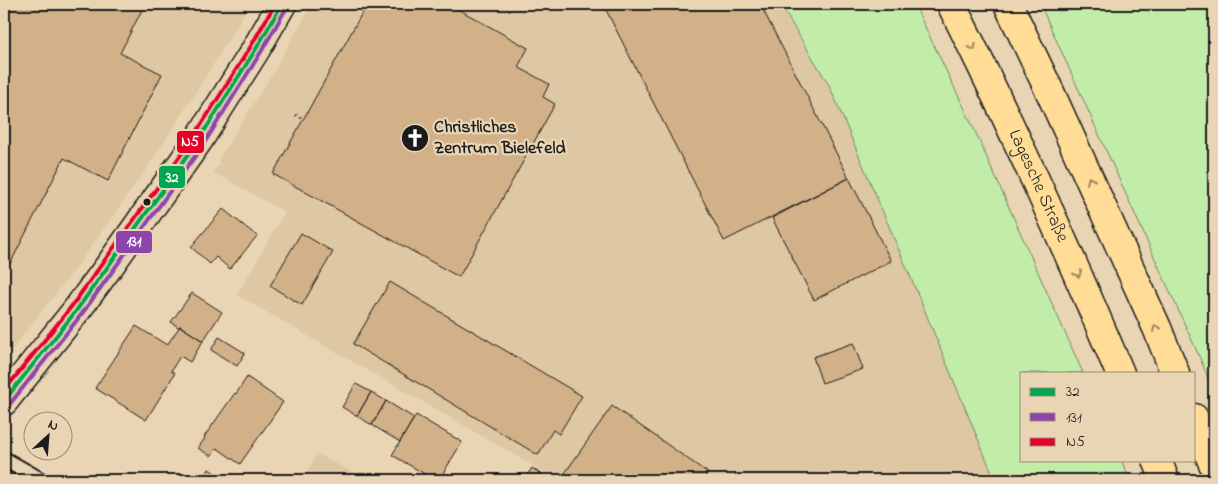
<svg xmlns="http://www.w3.org/2000/svg" width="1218" height="484" viewBox="0 0 1218 484" font-family="'Indie Flower',sans-serif">
<rect width="100%" height="100%" fill="#e9d5b3"/>
<filter id="ink" filterUnits="userSpaceOnUse"><feTurbulence type="fractalNoise" baseFrequency=".02" numOctaves="2"/><feDisplacementMap in="SourceGraphic" scale="10" xChannelSelector="R" yChannelSelector="G"/><feConvolveMatrix kernelMatrix="1 2 1 2 8 2 1 2 1" color-interpolation-filters="sRGB"/></filter>
<g filter="url(#ink)">
<path fill="#dec7a3" d="M4,4H249L234,31L205,78L150,164L75,269L4,360Z
M312,4H780L829,85L924,309L995,480H544L548,474L237,295L285,212L213,172L220,164L218,160L272,74Z
M317,454L368,480H302Z"/>
<path fill="#c1eda9" stroke="#6e8462" d="M780,4H914L970,120L1083,373H1022V460H1121L1130,480H995L924,309L829,85Z
M1040,4H1214V392L1199,356Z"/>
<path fill="#d3b188" stroke="#1c1c1c" d="M4,4H145L120,53L162,74L108,181L64,158L11,262L4,259Z
M367,4H449L528,48L518,67L549,84L543,97L555,104L459,277L273,174Z
M603,4H760L849,178L724,241Z
M849,178L891,261L814,300L772,218Z
M223,209L257,236L230,269L216,257L210,264L191,247Z
M301,233L333,252L302,305L270,286Z
M390,282L582,396L559,434L553,430L538,455L353,344Z
M192,293L222,312L203,341L180,326L178,327L171,322Z
M136,326L167,345L180,326L203,341L190,362L180,356L171,371L175,373L146,420L95,388Z
M219,337L245,353L237,366L211,350Z
M853,343L863,369L822,383L813,357Z
M247,377L283,402L240,464L217,448L211,456L198,448L205,438L204,437L235,393L236,394Z
M356,384L371,392L357,416L342,407Z
M371,392L386,401L372,425L357,416Z
M386,401L414,418L400,442L372,425Z
M612,406L708,473L703,480H560Z
M416,415L462,442L439,480H435L392,455Z
M532,468L544,476L541,480H524Z
M209,469L225,480H202Z"/>
<g fill="none" stroke-linecap="round" stroke-linejoin="round">
<defs>
<path id="lane" d="M4,459L41,480"/>
<path id="street" d="M4,401L76,311L110,265L198,141L256,49L282,4"/>
<g id="highway">
<path id="s1" d="M951,4C1012,125 1067,248 1120,373"/>
<path d="M1008,4L1050,92L1157,328L1175,373"/>
<path d="M1194,418L1214,466"/>
<path d="M1157,460L1165,480"/>
</g>
</defs>
<use href="#lane" stroke="#1c1c1c" stroke-width="18"/>
<use href="#street" stroke="#1c1c1c" stroke-width="31"/>
<use href="#highway" stroke="#1c1c1c" stroke-width="31"/>
<path stroke="#1c1c1c" stroke-width="3" stroke-dasharray="1 4" stroke-linecap="butt" d="M296,115L303,119"/>
<use href="#lane" stroke="#e9d5b3" stroke-width="14"/>
<use href="#street" stroke="#e9d5b3" stroke-width="28"/>
<use href="#highway" stroke="#ffdd96" stroke-width="28"/>
<defs>
<path id="bus-1" d="M4,401L76,311L198,141L256,49L282,4"/>
<path id="bus-2" d="M9,405L81,315L203,145L261,52L287,7"/>
<path id="bus-3" d="M4,391L71,307L193,138L251,46L275,4"/>
</defs>
<use href="#bus-1" stroke="#e9d5b3" stroke-width="8"/>
<use href="#bus-2" stroke="#e9d5b3" stroke-width="8"/>
<use href="#bus-3" stroke="#e9d5b3" stroke-width="8"/>
<use href="#bus-1" stroke="#00a651" stroke-width="4"/>
<use href="#bus-2" stroke="#8e44ad" stroke-width="4"/>
<use href="#bus-3" stroke="#e4002b" stroke-width="4"/>
</g>
<defs><path id="oneway-chevron" d="M-2-3.5L2.5 0L-2 3.5" fill="none" stroke-width="1.6" stroke-linecap="round" stroke-linejoin="round" transform="scale(1.25)"/></defs>
<g stroke="#99865f">
<use href="#oneway-chevron" transform="translate(973 47) rotate(63)"/>
<use href="#oneway-chevron" transform="translate(1090 180) rotate(-114)"/>
<use href="#oneway-chevron" transform="translate(1078 274) rotate(66)"/>
<use href="#oneway-chevron" transform="translate(1156 328) rotate(-113)"/>
</g>
</g>
<defs>
<symbol id="church-disc" viewBox="-11 -11 22 22"><circle r="9.5" fill="#1c1c1c" stroke="#e9d5b3"/><path d="M-1.2-6h2.4v3.5h3.3v2.4h-3.3V6h-2.4V-.1h-3.3v-2.4h3.3Z" fill="#fff"/></symbol>
</defs>
<g fill-rule="evenodd">
<use href="#church-disc" x="399" y="122" width="32" height="32"/>
</g>
<circle fill="#1c1c1c" stroke="#e9d5b3" stroke-width="2" cx="147" cy="202" r="4.5"/>
<g text-anchor="middle" dominant-baseline="central" stroke-width="4.5" stroke-linejoin="round" paint-order="stroke">
<g font-size="18" font-weight="bold" fill="#1c1c1c" stroke="#e9d5b3" text-anchor="start">
<text x="434" y="128">Christliches<tspan x="434" dy="21">Zentrum Bielefeld</tspan></text>
</g>
<g font-size="18" fill="#1c1c1c" stroke="#e9d5b3">
<text stroke="none"><textPath href="#s1" startOffset="202">Lagesche Straße</textPath></text>
</g>
</g>
<g stroke="#e9d5b3" stroke-width="2">
<rect x="176" y="130" width="29" height="24" rx="5" fill="#e4002b"/>
<rect x="158" y="165" width="28" height="24" rx="5" fill="#00a651"/>
<rect x="115" y="230" width="38" height="24" rx="5" fill="#8e44ad"/>
</g>
<g font-size="14" text-anchor="middle" font-weight="bold" fill="#fff">
<text x="190" y="146">N5</text>
<text x="172" y="182">32</text>
<text x="134" y="246">131</text>
</g>
<rect width="1218" height="484" fill="none" stroke="#e9d5b3" stroke-width="20"/>
<rect x="10" y="10" width="1198" height="464" fill="none" stroke="#1c1c1c" stroke-width="2" filter="url(#ink)"/>
<rect x="1020" y="372" width="175" height="90" fill="#e9d5b3" stroke="#978b77"/>
<rect x="1030" y="388" width="25" height="8" fill="#00a651" stroke="#978b77"/>
<text x="1066" y="396" font-size="15" fill="#1c1c1c">32</text>
<rect x="1030" y="413" width="25" height="8" fill="#8e44ad" stroke="#978b77"/>
<text x="1066" y="422" font-size="15" fill="#1c1c1c">131</text>
<rect x="1030" y="438" width="25" height="8" fill="#e4002b" stroke="#978b77"/>
<text x="1066" y="446" font-size="15" fill="#1c1c1c">N5</text>
<g transform="translate(48 436) rotate(26)"><circle r="24" fill="#e9d5b3" stroke="#978b77"/>
<path d="M0-4L9 19L0 12L-9 19Z" fill="#1c1c1c"/>
<text y="-8" font-size="14" font-weight="bold" text-anchor="middle" fill="#1c1c1c">N</text>
</g>
</svg>
